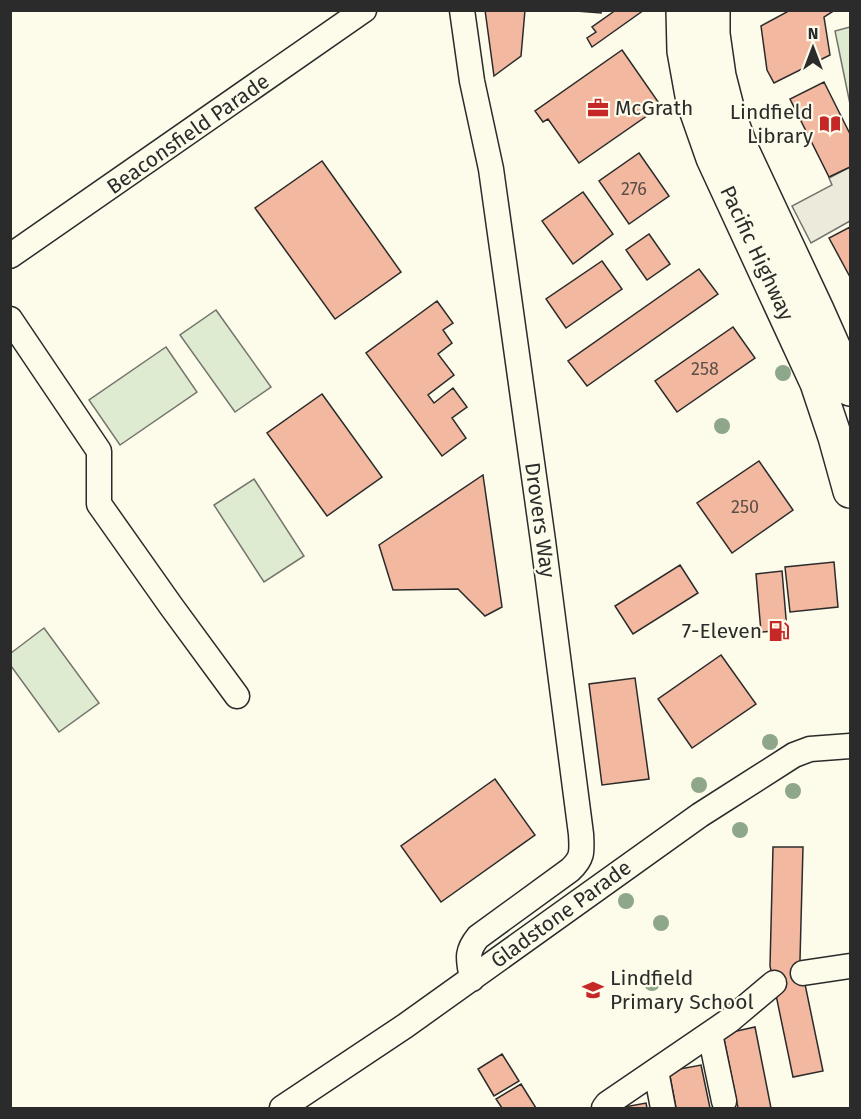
<svg xmlns="http://www.w3.org/2000/svg" width="861" height="1119" viewBox="0 0 861 1119" font-family="'Fira Sans',sans-serif">
<rect width="100%" height="100%" fill="#fdfbea"/>
<path fill="#deebd1" stroke="#74746e" stroke-width="1.5" d="M850,27V104L835,31Z
M216,310L271,387L235,412L180,335Z
M166,347L197,392L120,445L89,400Z
M254,479L304,556L264,582L214,505Z
M44,628L99,703L59,732L11,666V653Z"/>
<path fill="#eceadb" stroke="#74746e" stroke-width="1.5" d="M850,167V221L811,243L792,206L832,185L829,178Z"/>
<path fill="#f2b8a0" stroke="#2b2b2b" stroke-width="1.5" d="M485,10H525L521,56L494,76Z
M563,10H601V13Z
M616,10H644L592,47L587,38L596,32L592,27Z
M786,10H835L824,17L830,55L774,83L767,70L761,26L787,12Z
M622,50L661,106L579,163L548,119L543,122L535,111Z
M824,82L850,134V167L829,177L790,99Z
M639,153L669,196L629,224L599,181Z
M322,161L401,272L335,319L255,208Z
M583,192L613,234L573,264L542,221Z
M850,227V277L829,238Z
M649,234L670,264L647,280L626,250Z
M602,261L622,289L566,328L546,299Z
M699,269L718,294L587,386L568,361Z
M437,301L453,323L443,330L452,343L438,354L454,375L428,395L434,403L453,388L467,407L452,418L466,438L442,456L366,353Z
M733,327L755,358L677,412L655,381Z
M322,394L382,477L327,516L267,433Z
M759,461L793,510L732,553L697,503Z
M483,475L502,607L485,616L458,589L393,590L379,545Z
M834,562L838,607L790,612L785,567Z
M680,565L698,593L633,634L615,606Z
M782,571L787,630L761,632L756,574Z
M721,655L756,704L692,748L658,699Z
M635,678L649,779L602,785L589,684Z
M495,779L535,835L441,902L401,846Z
M773,847H803L800,960L823,1071L793,1077L770,966Z
M755,1027L771,1108H738L723,1034Z
M502,1054L519,1081L494,1096L478,1069Z
M701,1065L710,1108H676L669,1071Z
M521,1084L536,1108H502L496,1099Z
M646,1103L647,1108H619Z"/>
<g fill="none" stroke-linecap="round" stroke-linejoin="round">
<defs>
<path id="minor" d="M462,10L472,81L491,169L543,541L581,834C582,852 583,858 570,870L478,937C465,953 469,960 472,979
M10,256L364,10
M10,319L99,451V504L171,606L237,696
M803,973L850,966
M710,1034L724,1101
M656,1071L663,1108
M282,1108L405,1026L700,815L794,755L810,749L850,746
M604,1108L607,1104L730,1020L774,983"/>
<path id="highway" d="M683,10L684,51L693,101L713,158L817,383L835,437L850,491
M713,10V34L719,76L729,115L742,150L817,310L845,373L850,389"/>
</defs>
<use href="#minor" stroke="#2b2b2b" stroke-width="27"/>
<use href="#highway" stroke="#2b2b2b" stroke-width="36"/>
<use href="#minor" stroke="#fdfbea" stroke-width="24"/>
<use href="#highway" stroke="#fdfbea" stroke-width="33"/>
</g>
<g fill="#8ea78a">
<circle cx="783" cy="373" r="8"/>
<circle cx="722" cy="426" r="8"/>
<circle cx="770" cy="742" r="8"/>
<circle cx="699" cy="785" r="8"/>
<circle cx="793" cy="791" r="8"/>
<circle cx="740" cy="830" r="8"/>
<circle cx="626" cy="901" r="8"/>
<circle cx="661" cy="923" r="8"/>
<circle cx="652" cy="983" r="8"/>
</g>
<defs>
<symbol id="office-bare" viewBox="-9 -9 18 18"><path d="M-6-3h4V-5.5h4V-3h4V5H-6ZM-1-4.5V-3h2v-1.5ZM-6 0V1H6V0Z" fill="#c62828" stroke="#fdfbea" stroke-width="2.5" paint-order="stroke"/></symbol>
<symbol id="library-bare" viewBox="-9 -9 18 18"><path d="M-6-4Q-3-5.5-.7-3.5V5Q-3 3-6 4ZM6-4Q3-5.5 .7-3.5V5Q3 3 6 4Z" fill="#c62828" stroke="#fdfbea" stroke-width="2.5" paint-order="stroke"/></symbol>
<symbol id="fuel-bare" viewBox="-9 -9 18 18"><path d="M-5.5-6h7V0h2V4h1.3V-2.5L3-4.5l.8-.8L6-3V5H2.5V1h-1V6h-7ZM-4.2-4.7v3.2H.2V-4.7Z" fill="#c62828" stroke="#fdfbea" stroke-width="2.5" paint-order="stroke"/></symbol>
<symbol id="school-bare" viewBox="-9 -9 18 18"><path d="M0-5L7-2L0 1L-7-2ZM-4 1L0 2.5L4 1V4Q0 6-4 4Z" fill="#c62828" stroke="#fdfbea" stroke-width="2.5" paint-order="stroke"/></symbol>
</defs>
<g fill-rule="evenodd">
<use href="#office-bare" x="583" y="93" width="30" height="30"/>
<use href="#library-bare" x="815" y="109" width="30" height="30"/>
<use href="#fuel-bare" x="764" y="616" width="30" height="30"/>
<use href="#school-bare" x="578" y="975" width="30" height="30"/>
</g>
<g text-anchor="middle" dominant-baseline="central" stroke-width="4.5" stroke-linejoin="round" paint-order="stroke">
<g font-size="18" fill="#5d4e48">
<text x="634" y="189">276</text>
<text x="705" y="369">258</text>
<text x="745" y="507">250</text>
</g>
<g font-size="21" fill="#2b2b2b" stroke="#fdfbea" text-anchor="start">
<text x="615" y="108">McGrath</text>
<text x="813" y="112" text-anchor="end">Lindfield<tspan x="813" dy="24">Library</tspan></text>
<text x="762" y="631" text-anchor="end">7-Eleven</text>
<text x="610" y="978">Lindfield<tspan x="610" dy="24">Primary School</tspan></text>
</g>
<g font-size="21" fill="#2b2b2b" stroke="#fdfbea">
<text transform="translate(188 134) rotate(-35)">Beaconsfield Parade</text>
<text transform="translate(757 253) rotate(65)">Pacific Highway</text>
<text transform="translate(540 520) rotate(82)">Drovers Way</text>
<text transform="translate(561 914) rotate(-36)">Gladstone Parade</text>
</g>
</g>
<rect width="861" height="1119" fill="none" stroke="#2b2b2b" stroke-width="24"/>
<g transform="translate(813 48)" stroke="#fdfbea" stroke-width="4.5" paint-order="stroke">
<path d="M0-4.5L10 22L0 15L-10 22Z" fill="#2b2b2b"/>
<text y="-9" font-size="16" font-weight="bold" text-anchor="middle" fill="#2b2b2b">N</text>
</g>
</svg>
